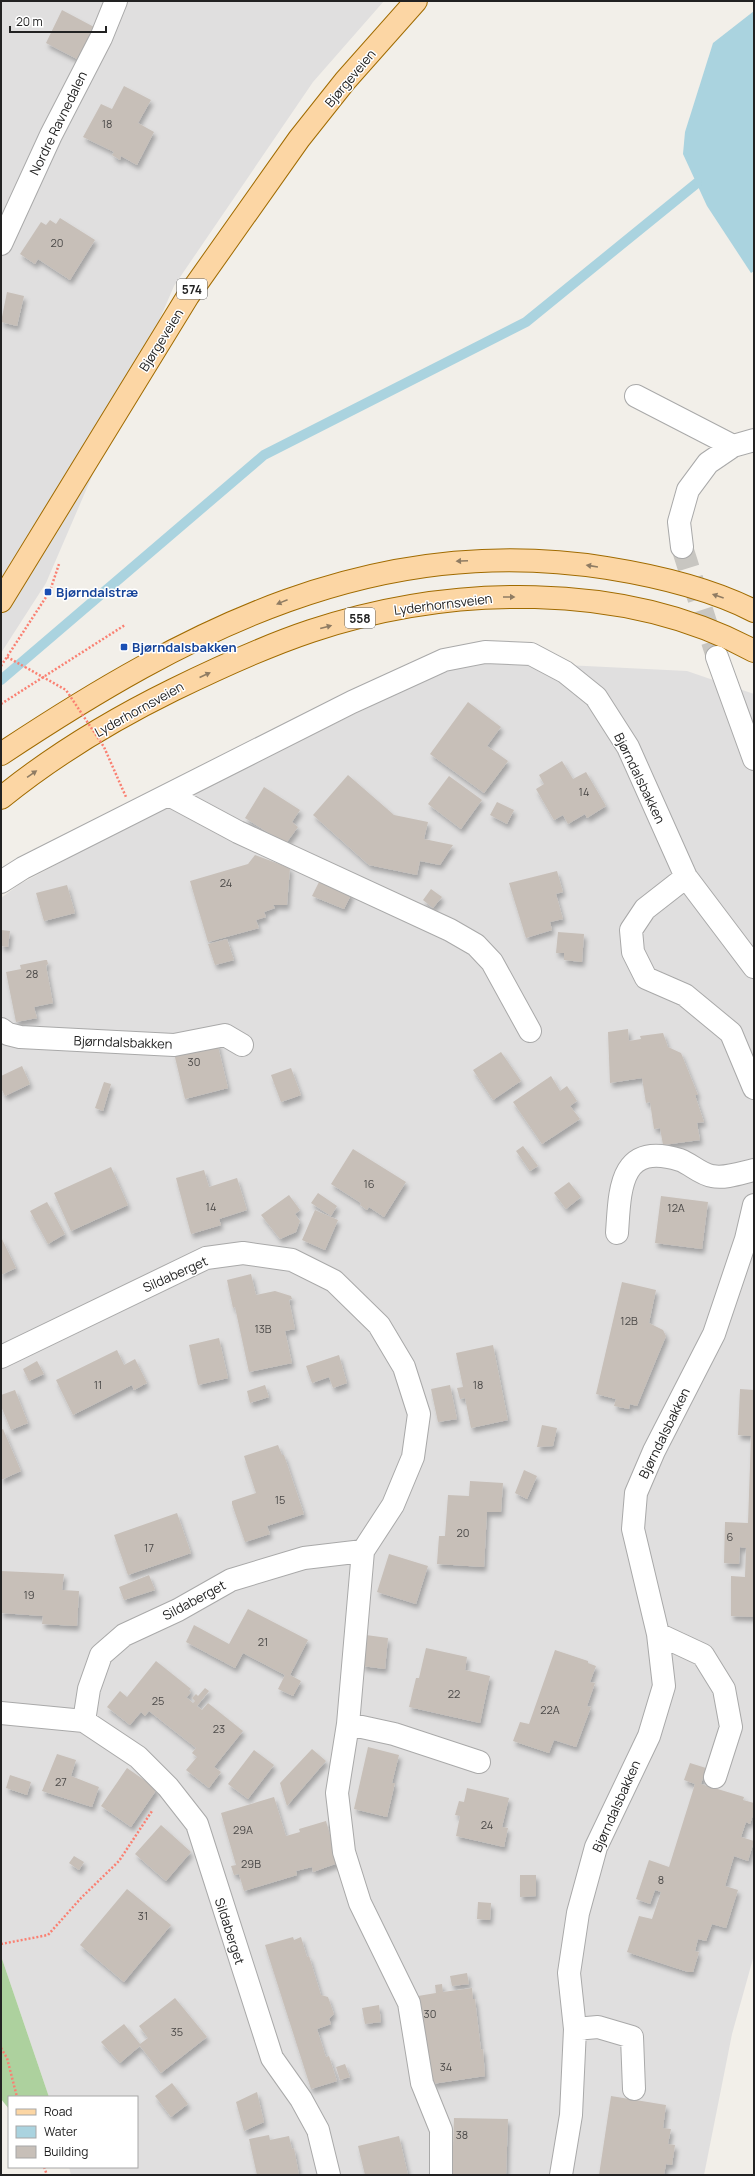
<svg xmlns="http://www.w3.org/2000/svg" width="755" height="2176" viewBox="0 0 755 2176" font-family="Manrope,sans-serif">
<defs>
<filter id="shadow"><feDropShadow dx="2.5" dy="4.5" stdDeviation="2" flood-color="#0004"/></filter>
</defs>
<rect width="100%" height="100%" fill="#f2efe9"/>
<path fill="#e0dfdf" d="M1,1H384L313,82L174,286L46,583L1,653Z
M480,663H525L687,671L754,694V1955L732,2034L704,2175H71L69,2167H137V2097H49L1,1956V898L20,884L175,801L446,670Z"/>
<path fill="#add19e" d="M1,1956L49,2097H9V2109L1,2099Z"/>
<path fill="#aad3df" d="M754,11V271L751,273L707,206L683,154L685,132L713,43Z"/>
<g fill="none" stroke-linecap="round" stroke-linejoin="round">
<path stroke="#aad3df" stroke-width="10" d="M1,680L264,455L526,322L697,183"/>
</g>
<path fill="#c7bfb8" filter="url(#shadow)" d="M62,10L94,27L77,59L46,43Z
M124,86L151,100L138,123L154,132L137,165L121,156L120,160L112,155L114,152L83,137L101,104L112,109Z
M60,218L95,240L70,280L38,259L35,264L20,254L41,222L46,225L50,220L56,224Z
M7,292L24,296L17,326L1,322Z
M468,702L501,727L487,746L508,761L484,793L430,754Z
M562,761L573,779L586,772L606,806L587,818L585,814L568,824L563,815L554,820L536,789L544,784L539,775Z
M348,775L394,815L428,822L424,839L453,845L440,865L420,861L417,875L369,865L313,815Z
M449,776L482,800L461,829L428,804Z
M264,787L300,810L292,822L298,827L287,842L281,839L280,840L245,818Z
M497,802L514,810L507,824L490,815Z
M255,855L290,868L287,905H273L275,908L264,912L266,917L256,920L259,928L208,942L190,881L248,864Z
M557,871L563,892L556,894L563,919L550,922L552,930L526,938L509,883Z
M321,878L352,893L344,909L312,896Z
M67,885L75,913L44,921L36,893Z
M431,889L442,897L433,908L423,900Z
M1,930L10,931L8,947L1,946Z
M558,932L584,934L582,962L564,960V953H556Z
M227,939L234,960L215,965L208,944Z
M45,960H47L48,964L46,966L53,1003L34,1007L37,1018L16,1022L6,972L21,969L20,965Z
M628,1029L629,1041L641,1039L640,1036L663,1033L668,1047L681,1053L698,1095H695L704,1122L697,1123L700,1140L663,1145L660,1128L654,1129L650,1102L646,1103L642,1078L610,1083L608,1032Z
M217,1042L228,1088L185,1099L174,1053Z
M501,1052L521,1081L493,1100L473,1070Z
M22,1066L30,1084L5,1096L1,1088V1076Z
M291,1068L301,1095L281,1102L271,1075Z
M551,1076L560,1091L567,1086L577,1101L570,1106L580,1119L542,1144L513,1102Z
M104,1082L111,1084L103,1111L95,1108Z
M523,1146L538,1166L530,1171L516,1151Z
M353,1149L406,1182L384,1217L369,1207L367,1210L360,1205L361,1203L331,1184Z
M111,1167L128,1205L71,1231L54,1193Z
M204,1170L209,1187L237,1178L247,1210L219,1219L221,1225L191,1234L176,1178Z
M569,1182L581,1197L566,1209L554,1193Z
M318,1193L337,1206L331,1216L311,1203Z
M289,1195L300,1210L295,1214L300,1221L296,1232L280,1239L261,1215Z
M661,1196L708,1202L702,1249L655,1243Z
M47,1202L65,1234L48,1244L30,1211Z
M315,1210L338,1220L325,1250L302,1240Z
M1,1237L16,1268L1,1275Z
M251,1274L256,1295L275,1291L291,1296L292,1299L289,1300L295,1329L285,1331L292,1363L249,1372L235,1307L233,1308L227,1280Z
M622,1282L656,1290L649,1323L663,1330L666,1336L637,1406L630,1404L629,1409L614,1406L616,1399L596,1394Z
M219,1338L228,1378L198,1385L189,1345Z
M493,1345L508,1420L471,1428L465,1398L460,1399L457,1388L463,1387L456,1353Z
M117,1350L124,1365L135,1359L147,1383L134,1390L132,1385L73,1415L56,1380Z
M339,1355L347,1383L333,1388L329,1377L312,1383L306,1366Z
M37,1361L44,1374L29,1381L23,1369Z
M265,1385L269,1397L250,1403L247,1391Z
M450,1385L457,1419L438,1422L431,1389Z
M740,1389L754,1390V1617L731,1616V1576L745,1577L746,1548L740,1547L739,1564L724,1563L725,1522L748,1523L751,1436L738,1435Z
M15,1390L28,1423L11,1430L1,1406V1395Z
M542,1425L557,1428L553,1446L537,1447Z
M3,1429L21,1471L1,1480V1430Z
M278,1445L282,1455H284L304,1514L267,1526L270,1534L245,1542L232,1504V1501L256,1493L244,1456Z
M524,1470L537,1476L527,1499L515,1493Z
M470,1481L503,1483L501,1512H487L484,1567L437,1564L439,1536H445L448,1495L469,1496Z
M177,1513L191,1553L128,1575L114,1535Z
M389,1554L428,1566L416,1604L377,1592Z
M1,1571L64,1574L62,1590L79,1591L77,1626L42,1624L43,1616L1,1613Z
M149,1575L155,1590L124,1600L119,1587Z
M248,1609L308,1640L290,1675L301,1681L293,1696L278,1689L285,1675L243,1653L235,1668L186,1642L194,1625L229,1644Z
M366,1635L388,1638L385,1669L362,1666Z
M426,1648L467,1657L465,1670L490,1676L480,1723L409,1707L416,1678H419Z
M555,1650L588,1661V1663L596,1666L590,1682L595,1683L587,1706L591,1707L576,1747L554,1740L549,1753L513,1741L520,1722L529,1724Z
M156,1661L191,1689L189,1691L191,1692L187,1697L185,1696L193,1703L195,1701L192,1698L196,1694L198,1696L205,1688L209,1691L197,1706L202,1710L208,1703L243,1731L214,1767L221,1772L209,1788L186,1770L197,1757L192,1753L196,1748L149,1711L145,1716L141,1712L130,1725L107,1707L120,1691L127,1697Z
M368,1747L399,1755L392,1783H395L387,1817L354,1809Z
M312,1749L326,1761L287,1806L280,1783Z
M254,1750L274,1765L248,1799L228,1784Z
M57,1754L76,1760L71,1776L99,1787L92,1807L42,1791Z
M690,1763L706,1768L701,1784L744,1797L743,1800L754,1803V1812L750,1824L746,1822L741,1837L754,1841L748,1861L734,1856L725,1886L738,1890L726,1928L712,1924L706,1941L698,1939L695,1951L699,1952L693,1972H688L627,1952L639,1916L652,1919L661,1892L655,1890L650,1904L636,1899L649,1860L669,1867L695,1784L684,1780Z
M127,1768L157,1789L131,1827L101,1806Z
M10,1775L31,1782L27,1795L6,1788Z
M467,1788L509,1798L502,1827L508,1828L504,1847L456,1836L460,1816L455,1815L459,1801L464,1802Z
M274,1797L286,1836L300,1832L299,1829L326,1821L338,1863L313,1872L312,1867L296,1871L297,1875L244,1891L239,1874L234,1875L231,1866L236,1865L221,1813Z
M161,1825L191,1852L166,1881L135,1854Z
M74,1856L84,1862L79,1870L69,1863Z
M520,1875H536V1896L520,1897Z
M127,1889L171,1925L124,1982L80,1945Z
M478,1902L491,1903L490,1920L477,1919Z
M293,1937L294,1940L301,1937L307,1957L309,1956L321,1995L328,1997L334,2014L329,2019L331,2024L317,2029L326,2057L329,2056L337,2081L311,2089L265,1945Z
M467,1973L469,1984L452,1986L450,1976Z
M442,1984L443,1992L472,1988L473,1999H475L481,2050L483,2049L485,2076L432,2084L418,1996L436,1993L435,1985Z
M175,1998L207,2037L161,2073L140,2046L120,2063L101,2042L124,2024L140,2044L148,2038L139,2026Z
M379,2005L381,2022L365,2024L362,2008Z
M345,2064L350,2077L340,2080L336,2067Z
M172,2083L188,2104L171,2117L155,2096Z
M257,2092L264,2122L244,2131L236,2102Z
M611,2096L666,2105L663,2128L671,2129L668,2144L675,2145L672,2165L666,2164L664,2175H599Z
M454,2118L508,2119L506,2175H452Z
M269,2135L270,2140L289,2136L292,2149L294,2148L299,2175H257L249,2139Z
M399,2136L408,2175H365L358,2146Z"/>
<g fill="none" stroke-linecap="round" stroke-linejoin="round">
<path stroke="#c8c6c1" stroke-width="22" stroke-dasharray="22 11" stroke-linecap="butt" d="M682,547L717,657"/>
<defs>
<path id="minor" d="M1,244L51,135L101,38L116,1
M636,396L733,446
M682,547L679,522L688,490L708,463L733,446L754,440
M717,657L754,759
M169,795L238,832L450,930L476,945L492,962L530,1031
M686,877L645,909L631,930L633,952L646,978L685,995L731,1033L754,1088
M1,882L23,868L352,702L444,660L485,652L531,654L565,672L596,697L628,747L686,877L754,967
M1,1029L8,1034L20,1037L174,1045L225,1035L242,1045
M617,1233C620,1190 619,1141 680,1160C691,1164 700,1174 712,1176C725,1179 741,1173 754,1170
M1,1357L206,1258L243,1253L292,1260L334,1281L379,1325L404,1367L419,1414L413,1457L393,1505L363,1551L348,1724L337,1793L344,1852L360,1903L409,2003L422,2083L441,2130V2175
M658,1634L703,1655L724,1689L731,1727L715,1777
M1,1713L84,1721L138,1757L168,1787L197,1824L272,2058L301,2099L318,2130L329,2175
M84,1721L89,1689L101,1655L124,1635L178,1610L231,1580L304,1558L363,1551
M348,1724L394,1734L479,1762
M575,2029L598,2027L632,2037L634,2089
M561,2175L571,2115L575,2029L569,1973L578,1913L596,1847L649,1736L664,1686L658,1634L633,1529L636,1493L654,1451L714,1334L746,1239L754,1205"/>
<path id="major" d="M1,601L188,296L299,139L345,81L416,1
M1,754C188,630 375,531 607,568C657,576 709,588 754,611
M1,798C54,755 112,720 173,690C218,668 263,647 311,631C449,585 623,580 754,651"/>
</defs>
<use href="#minor" stroke="#a9a9a9" stroke-width="24"/>
<use href="#major" stroke="#a06b00" stroke-width="24"/>
<path stroke="#fa8072" stroke-width="2.5" stroke-dasharray="2 2" stroke-linecap="butt" d="M7,657L25,667
M1,666L50,591L59,564
M1,704L125,625
M1,1944L48,1935L81,1898L119,1861L152,1811
M1,2048L7,2058L17,2097
M44,2167L47,2175"/>
<use href="#minor" stroke="#fff" stroke-width="22"/>
<use href="#major" stroke="#fcd6a4" stroke-width="22"/>
<path stroke="#fa8072" stroke-width="2.5" stroke-dasharray="2 2" stroke-linecap="butt" d="M25,667L66,690L104,747L126,797"/>
</g>
<defs><path id="oneway-solid" d="M-6-.8H1V-3.2L6.5 0L1 3.2V.8H-6Z"/></defs>
<g fill="#8f7c63">
<use href="#oneway-solid" transform="translate(462 561) rotate(177)"/>
<use href="#oneway-solid" transform="translate(592 566) rotate(-171)"/>
<use href="#oneway-solid" transform="translate(718 596) rotate(-161)"/>
<use href="#oneway-solid" transform="translate(509 597)"/>
<use href="#oneway-solid" transform="translate(282 602) rotate(158)"/>
<use href="#oneway-solid" transform="translate(326 627) rotate(-15)"/>
<use href="#oneway-solid" transform="translate(205 675) rotate(-25)"/>
<use href="#oneway-solid" transform="translate(32 774) rotate(-35)"/>
</g>
<g fill="#1a4fb4" stroke="#fff" stroke-width="1.5">
<rect x="44" y="588" width="8" height="8" rx="2"/>
<rect x="120" y="643" width="8" height="8" rx="2"/>
</g>
<g text-anchor="middle" dominant-baseline="central" stroke-width="3" stroke-linejoin="round" paint-order="stroke">
<g font-size="11" fill="#4b4948">
<text x="107" y="123">18</text>
<text x="57" y="242">20</text>
<text x="584" y="791">14</text>
<text x="226" y="882">24</text>
<text x="32" y="973">28</text>
<text x="194" y="1061">30</text>
<text x="369" y="1183">16</text>
<text x="211" y="1206">14</text>
<text x="676" y="1207">12A</text>
<text x="629" y="1320">12B</text>
<text x="263" y="1328">13B</text>
<text x="98" y="1384">11</text>
<text x="478" y="1384">18</text>
<text x="280" y="1499">15</text>
<text x="463" y="1532">20</text>
<text x="730" y="1536">6</text>
<text x="149" y="1547">17</text>
<text x="29" y="1594">19</text>
<text x="263" y="1641">21</text>
<text x="454" y="1693">22</text>
<text x="158" y="1700">25</text>
<text x="550" y="1709">22A</text>
<text x="219" y="1728">23</text>
<text x="61" y="1781">27</text>
<text x="487" y="1824">24</text>
<text x="243" y="1829">29A</text>
<text x="251" y="1863">29B</text>
<text x="661" y="1879">8</text>
<text x="143" y="1915">31</text>
<text x="430" y="2013">30</text>
<text x="177" y="2031">35</text>
<text x="446" y="2066">34</text>
<text x="462" y="2134">38</text>
</g>
<g fill="#fff" stroke="#646464" stroke-width="1">
<rect x="177" y="279" width="30" height="20" rx="3"/>
<rect x="345" y="608" width="30" height="20" rx="3"/>
</g>
<g font-size="12" font-weight="bold" fill="#222">
<text x="192" y="289">574</text>
<text x="360" y="618">558</text>
</g>
<g font-size="13" fill="#222" stroke="#fff">
<text transform="translate(350 78) rotate(-50)">Bjørgeveien</text>
<text transform="translate(58 123) rotate(-64)">Nordre Ravnedalen</text>
<text transform="translate(161 340) rotate(-58)">Bjørgeveien</text>
<text transform="translate(443 604) rotate(-7)">Lyderhornsveien</text>
<text transform="translate(139 709) rotate(-29)">Lyderhornsveien</text>
<text transform="translate(640 778) rotate(64)">Bjørndalsbakken</text>
<text transform="translate(123 1042) rotate(2)">Bjørndalsbakken</text>
<text transform="translate(175 1274) rotate(-24)">Sildaberget</text>
<text transform="translate(664 1433) rotate(-64)">Bjørndalsbakken</text>
<text transform="translate(194 1600) rotate(-28)">Sildaberget</text>
<text transform="translate(616 1806) rotate(-66)">Bjørndalsbakken</text>
<text transform="translate(230 1931) rotate(72)">Sildaberget</text>
</g>
<g font-size="13" font-weight="bold" fill="#164399" stroke="#fff" text-anchor="start">
<text x="56" y="592">Bjørndalstræ</text>
<text x="132" y="647">Bjørndalsbakken</text>
</g>
</g>
<rect width="755" height="2176" fill="none" stroke="#222222" stroke-width="4"/>
<rect x="8" y="2096" width="130" height="72" fill="#ffffff" stroke="#a7a7a7"/>
<rect x="16" y="2109" width="20" height="6" fill="#fcd6a4" stroke="#a7a7a7"/>
<text x="44" y="2116" font-size="12" fill="#222222">Road</text>
<rect x="16" y="2126" width="20" height="12" fill="#aad3df" stroke="#a7a7a7"/>
<text x="44" y="2136" font-size="12" fill="#222222">Water</text>
<rect x="16" y="2146" width="20" height="12" fill="#c7bfb8" stroke="#a7a7a7"/>
<text x="44" y="2156" font-size="12" fill="#222222">Building</text>
<path d="M10 26v6h96v-6" fill="none" stroke="#222222" stroke-width="2"/>
<text x="16" y="26" font-size="12" fill="#222222" stroke="#ffffff" stroke-width="3" paint-order="stroke">20 m</text>
</svg>
